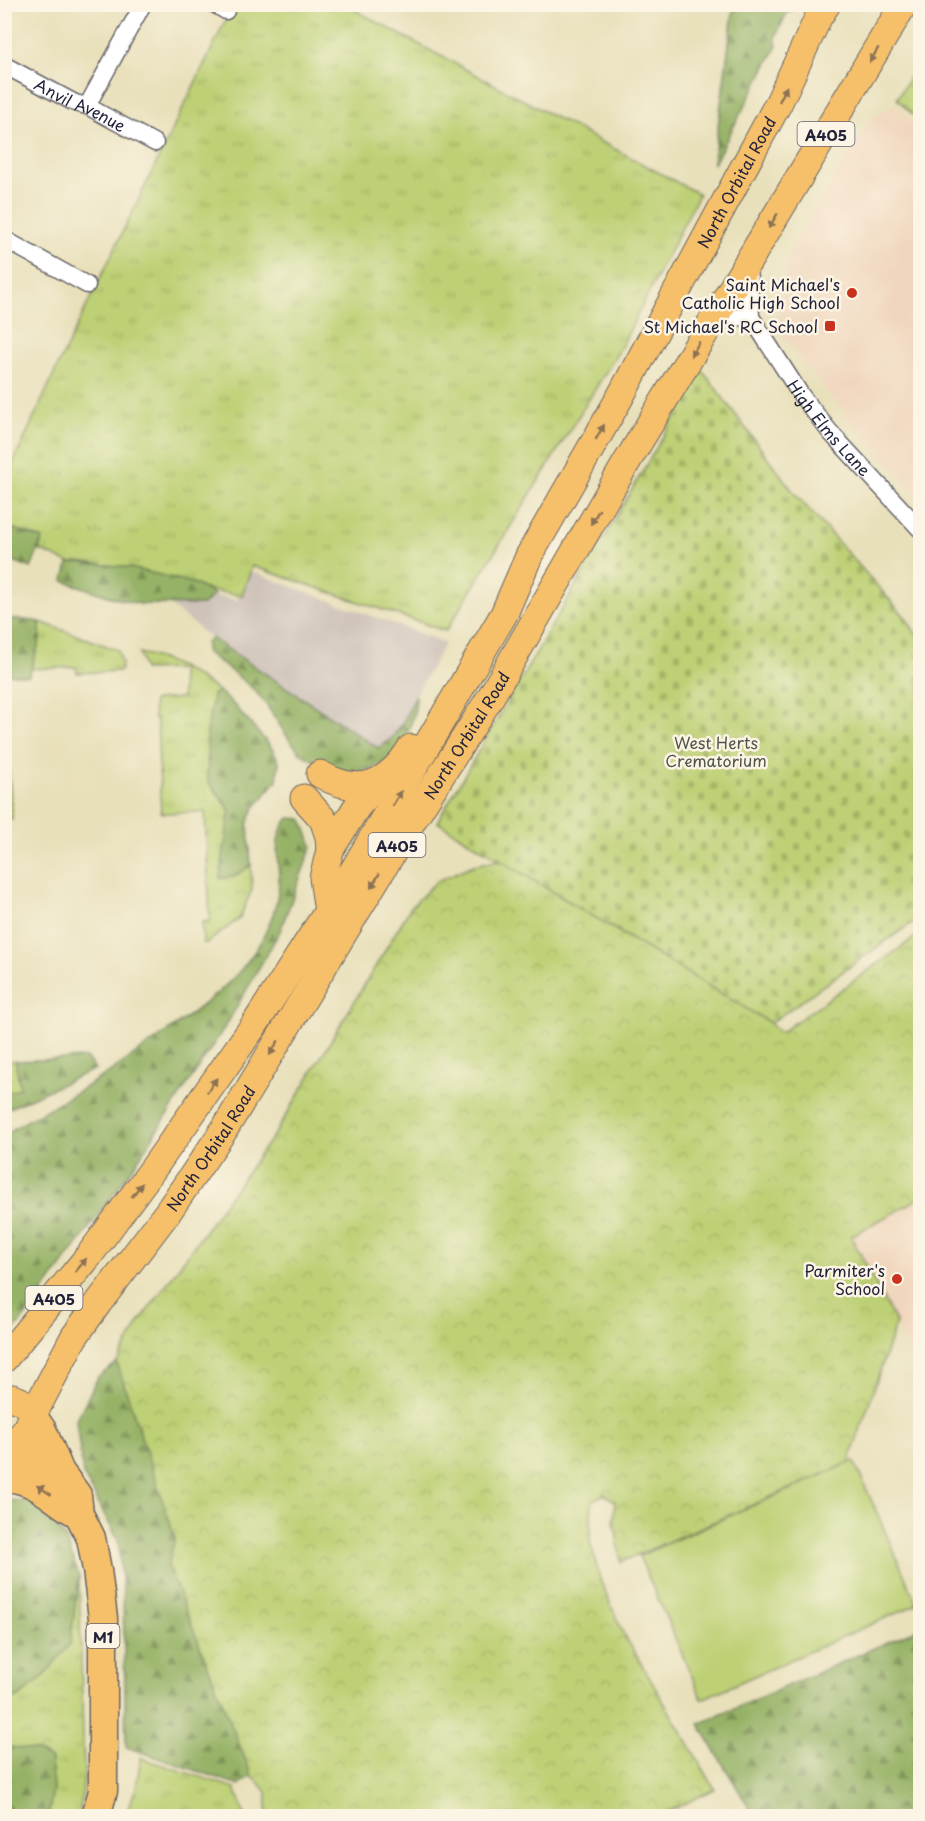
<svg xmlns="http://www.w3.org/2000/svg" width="925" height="1821" viewBox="0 0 925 1821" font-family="'Playpen Sans',sans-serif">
<defs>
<pattern id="grass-tufts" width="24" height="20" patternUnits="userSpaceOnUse" patternTransform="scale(1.5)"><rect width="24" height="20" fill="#bdd074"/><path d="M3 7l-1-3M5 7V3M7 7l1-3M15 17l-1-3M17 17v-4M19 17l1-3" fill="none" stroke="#a2b265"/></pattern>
<pattern id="forest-firs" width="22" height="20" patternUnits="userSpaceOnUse" patternTransform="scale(1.5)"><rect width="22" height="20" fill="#96b266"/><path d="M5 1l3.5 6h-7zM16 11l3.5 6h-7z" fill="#7a9055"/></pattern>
<pattern id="wetland-marsh" width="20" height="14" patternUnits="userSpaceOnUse" patternTransform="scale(1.5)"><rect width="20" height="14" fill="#bdd074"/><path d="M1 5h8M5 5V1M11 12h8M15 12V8" fill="none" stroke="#a2b265"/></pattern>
<pattern id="cemetery-stones" width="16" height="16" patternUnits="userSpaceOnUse" patternTransform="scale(1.5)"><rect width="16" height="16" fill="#bdd074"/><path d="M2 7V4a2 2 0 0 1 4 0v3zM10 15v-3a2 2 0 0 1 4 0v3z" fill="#a2b265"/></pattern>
<pattern id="park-crowns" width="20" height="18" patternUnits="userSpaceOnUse" patternTransform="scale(1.5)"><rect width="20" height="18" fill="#bdd074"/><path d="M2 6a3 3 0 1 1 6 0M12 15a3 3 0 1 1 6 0" fill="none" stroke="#a2b265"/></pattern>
</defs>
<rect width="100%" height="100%" fill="#fcf5e5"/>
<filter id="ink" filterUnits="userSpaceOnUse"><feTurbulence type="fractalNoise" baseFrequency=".0167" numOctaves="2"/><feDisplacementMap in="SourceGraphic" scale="12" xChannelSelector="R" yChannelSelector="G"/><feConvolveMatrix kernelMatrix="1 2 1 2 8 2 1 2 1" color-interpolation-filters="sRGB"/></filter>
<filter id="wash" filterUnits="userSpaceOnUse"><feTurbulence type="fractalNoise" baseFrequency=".008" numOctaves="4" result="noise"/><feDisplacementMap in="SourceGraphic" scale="24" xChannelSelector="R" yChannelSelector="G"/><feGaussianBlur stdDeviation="1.35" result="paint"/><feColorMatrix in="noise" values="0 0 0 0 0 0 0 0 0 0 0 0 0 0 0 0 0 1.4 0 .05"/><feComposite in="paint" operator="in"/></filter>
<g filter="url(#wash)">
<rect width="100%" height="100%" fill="#e8e0ba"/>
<path fill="#f0d6bc" d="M895,104L920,128V497L858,429L800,359L779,328L786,258L870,119Z
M920,1198V1371L851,1236Z"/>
<path fill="#cec2b9" d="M247,570L445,643L412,701L403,722L392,738L378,749L211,638L170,605L177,589L237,600Z"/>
<path fill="url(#grass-tufts)" stroke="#707958" stroke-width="1.5" d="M233,5H350L349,7L699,194L620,349L446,631L252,566L242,596L183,585L110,581L5,535V481L60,361Z
M40,622L118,650L122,664L120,671L77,673L76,667L31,669L40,639Z
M139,653C173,660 190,672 219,691L213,695L208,781L230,810L220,878L234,877L251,865L252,889L240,918L207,943H203L202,922L210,921L205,812L161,813L157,719H154L153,702L155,700L182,698L181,669L144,670Z
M5,769H9L12,819H5Z
M79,1576L84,1777L81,1806L78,1816H48L53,1789L5,1746V1704L20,1696L70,1644Z
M141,1758L235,1788L245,1816H125L136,1788Z"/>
<path fill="url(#forest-firs)" stroke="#5c6a50" stroke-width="1.5" d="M734,5H796L794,10L788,11L775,38L777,46L713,165Z
M5,526L43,539L31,568L5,558Z
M77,562L127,567L193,583L214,594L203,605L140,604L111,597L64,581L68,564Z
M8,618L40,622V639L29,676L5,674V619Z
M211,638L378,748L392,738L403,722L416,695C416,716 404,753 384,763C359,775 338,773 314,761C309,758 303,756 299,751C282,734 273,710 256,692C241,677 222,665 206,652V643Z
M219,691L234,705L271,747L279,761L277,780L253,810L248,823L251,865L234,877L220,878L230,810L208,781L207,731L213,695Z
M289,818L302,819L312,846L280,931L228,1022L132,1169L21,1322L5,1338V1137L13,1129C42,1112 72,1096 100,1078C120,1066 138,1052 157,1039C200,1008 246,978 268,927C274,914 278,898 279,883C280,858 270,840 289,818Z
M86,1058L95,1069L5,1110L4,1094L20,1087L15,1061Z
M117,1363L175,1538L168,1566L252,1776L239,1785L126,1747L123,1590L118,1540L83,1474L76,1421L98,1377Z
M5,1500L29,1501L49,1516L66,1539L79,1576L70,1644L43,1677L20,1696L5,1704Z
M920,1628V1816H754L699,1724Z
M5,1746L37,1751L51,1759L53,1789L48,1816H5Z"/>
<path fill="url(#wetland-marsh)" stroke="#707958" stroke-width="1.5" d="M5,1061H15L20,1088L5,1094Z"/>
<path fill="url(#cemetery-stones)" stroke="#707958" stroke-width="1.5" d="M702,370L795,494L906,618L920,640V917L770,1023L437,822Z"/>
<path fill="url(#park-crowns)" stroke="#707958" stroke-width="1.5" d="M920,59V122L897,99Z
M500,860L770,1023L780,1033L920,934V1198L851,1236L896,1323L849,1463L621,1562L614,1520L615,1501L604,1494L592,1501L590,1541L601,1582L623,1633L715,1789L659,1816H267V1792L252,1776L168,1566L175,1538L117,1363L140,1321L278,1129L411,907L437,881L474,865Z"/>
<path fill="#bdd074" stroke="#707958" stroke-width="1.5" d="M854,1461L917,1604L702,1699L639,1556Z"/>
</g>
<g filter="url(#ink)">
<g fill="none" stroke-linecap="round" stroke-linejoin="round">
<defs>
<g id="minor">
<path d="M214,4L226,11"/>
<path id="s1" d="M4,65L75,103L87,106L155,143"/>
<path d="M87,106L143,4"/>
<path d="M4,239L87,285"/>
<path id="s2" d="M748,264L751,317L801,395L830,432L920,529"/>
<path d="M714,318L751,317"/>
</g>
<g id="trunk">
<path d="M320,774C359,797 388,785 411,748"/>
<path d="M304,798L323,819L329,837L330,850L323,878L328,911"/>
<path d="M330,850L356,808L369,793L372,784"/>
<path id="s3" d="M4,1359L88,1257L150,1173L255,1024L343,888L504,614L529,556L619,399L779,102L819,16L827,4"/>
<path d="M4,1397C20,1398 27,1403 33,1417"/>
<path id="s4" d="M4,1448L23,1434L74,1337L99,1302L167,1213L224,1130L397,845L490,698L625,465L904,4"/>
</g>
<path id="motorway" d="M33,1417L42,1430L60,1472L77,1495L79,1514L91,1538L97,1570L103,1618V1791L96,1816
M4,1450L30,1456L60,1472
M4,1477C40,1479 50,1499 79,1514"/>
</defs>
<use href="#minor" stroke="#676467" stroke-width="19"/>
<use href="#trunk" stroke="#676467" stroke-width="29"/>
<use href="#motorway" stroke="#676467" stroke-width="31"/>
<use href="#minor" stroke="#fff" stroke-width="16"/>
<use href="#trunk" stroke="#f6c06b" stroke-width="27"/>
<use href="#motorway" stroke="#f6c06b" stroke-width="28"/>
</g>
<defs><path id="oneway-solid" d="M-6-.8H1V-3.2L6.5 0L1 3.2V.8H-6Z" transform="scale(1.5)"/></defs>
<g fill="#8c7153">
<use href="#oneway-solid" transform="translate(874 55) rotate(121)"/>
<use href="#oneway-solid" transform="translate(783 94) rotate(-64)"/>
<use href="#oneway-solid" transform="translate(773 221) rotate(121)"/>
<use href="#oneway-solid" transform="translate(695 349) rotate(121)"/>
<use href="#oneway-solid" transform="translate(600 432) rotate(-60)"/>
<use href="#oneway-solid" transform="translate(595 517) rotate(120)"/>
<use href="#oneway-solid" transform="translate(397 798) rotate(-59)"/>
<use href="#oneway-solid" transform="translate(375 881) rotate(121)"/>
<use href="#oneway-solid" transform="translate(274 1048) rotate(121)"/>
<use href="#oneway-solid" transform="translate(212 1085) rotate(-55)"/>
<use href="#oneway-solid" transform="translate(137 1190) rotate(-53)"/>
<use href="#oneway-solid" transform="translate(81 1265) rotate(-51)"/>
<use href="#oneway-solid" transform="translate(44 1490) rotate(-147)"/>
</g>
</g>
<g fill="#c8321e" stroke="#fcf5e5" stroke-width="2">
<circle cx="852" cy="293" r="6"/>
<rect x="824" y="320" width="12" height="12" rx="3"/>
<circle cx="897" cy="1279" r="6"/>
</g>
<g text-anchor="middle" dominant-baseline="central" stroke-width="5" stroke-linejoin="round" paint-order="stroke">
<g fill="#fcf5e5" stroke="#63616e" stroke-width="1.5">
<rect x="797.5" y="122" width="57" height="24" rx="4.5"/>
<rect x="368.5" y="833" width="57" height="24" rx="4.5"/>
<rect x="25.5" y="1286" width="57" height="24" rx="4.5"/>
<rect x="86.5" y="1624" width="33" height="24" rx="4.5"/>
</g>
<g font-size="15" font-weight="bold" fill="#22223b">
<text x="826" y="134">A405</text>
<text x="397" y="845">A405</text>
<text x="54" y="1298">A405</text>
<text x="103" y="1636">M1</text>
</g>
<g font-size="16" fill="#22223b" stroke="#fcf5e5">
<text stroke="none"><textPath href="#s1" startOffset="86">Anvil Avenue</textPath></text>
<text stroke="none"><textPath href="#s3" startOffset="1389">North Orbital Road</textPath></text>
<text stroke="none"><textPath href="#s2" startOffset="189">High Elms Lane</textPath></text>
<text stroke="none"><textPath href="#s4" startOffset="852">North Orbital Road</textPath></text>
<text stroke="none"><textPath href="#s4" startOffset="366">North Orbital Road</textPath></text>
</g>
<g font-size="16" fill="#22223b" stroke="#fcf5e5" text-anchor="end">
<text x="840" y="284">Saint Michael's<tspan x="840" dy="18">Catholic High School</tspan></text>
<text x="818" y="326">St Michael's RC School</text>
<text x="885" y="1270">Parmiter's<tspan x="885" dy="18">School</tspan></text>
</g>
<g font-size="16" fill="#50564c" stroke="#fcf5e5">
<text x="716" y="742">West Herts<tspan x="716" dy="18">Crematorium</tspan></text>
</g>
</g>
<rect width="925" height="1821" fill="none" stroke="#fcf5e5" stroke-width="24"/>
</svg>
